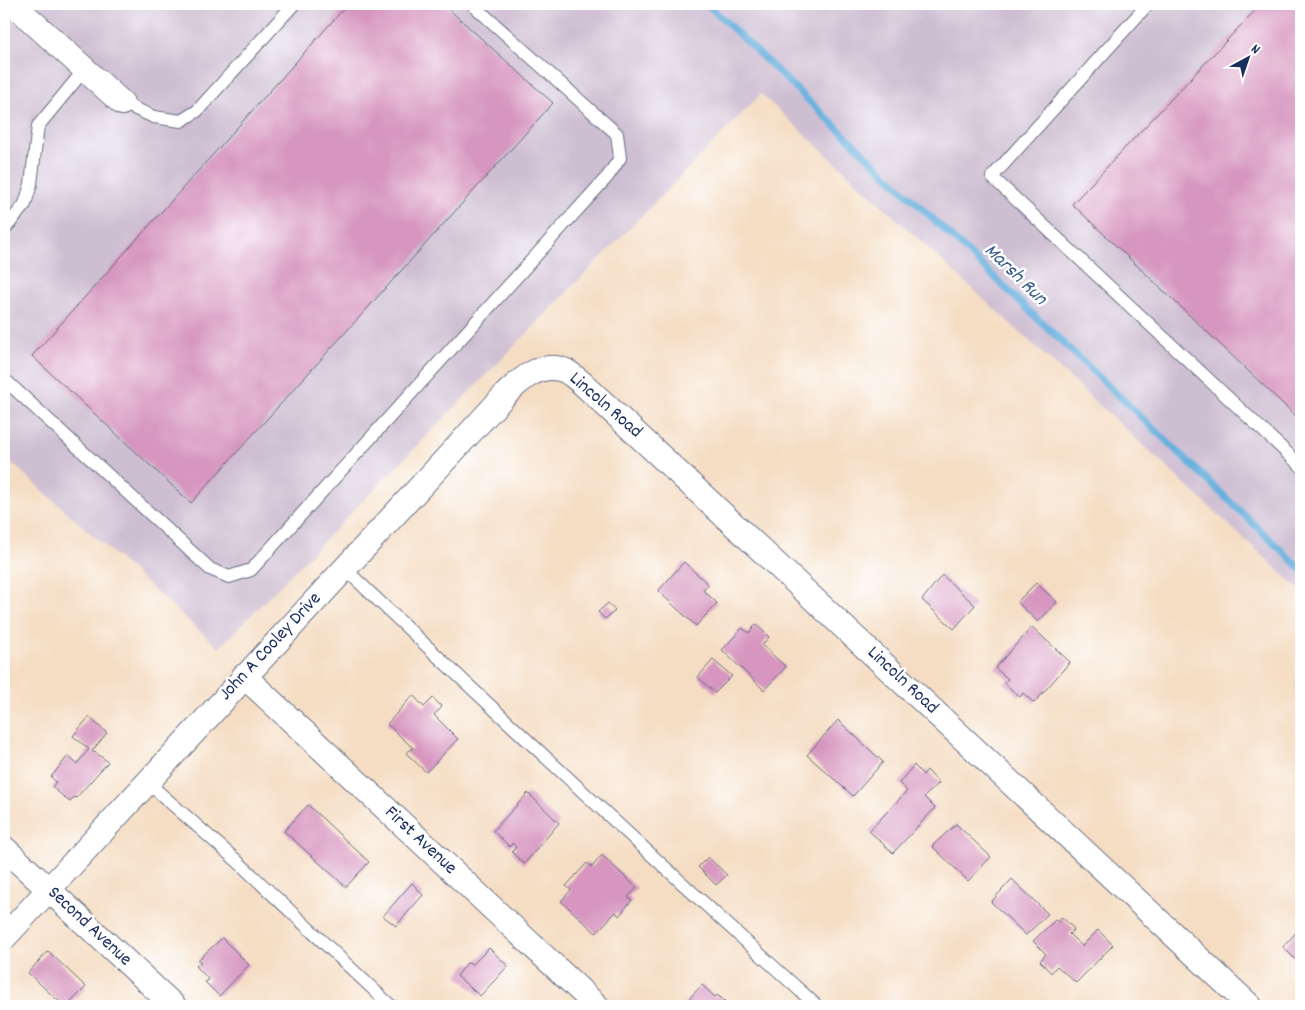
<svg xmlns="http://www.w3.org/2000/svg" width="1305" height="1010" viewBox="0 0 1305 1010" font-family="Dekko,sans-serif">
<rect width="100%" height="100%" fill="#fff"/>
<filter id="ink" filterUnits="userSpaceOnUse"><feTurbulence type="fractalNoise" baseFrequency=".02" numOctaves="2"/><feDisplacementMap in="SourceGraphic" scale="10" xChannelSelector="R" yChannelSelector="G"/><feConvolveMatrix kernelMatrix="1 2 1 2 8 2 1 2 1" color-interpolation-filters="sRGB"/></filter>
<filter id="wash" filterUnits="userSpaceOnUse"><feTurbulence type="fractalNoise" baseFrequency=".0096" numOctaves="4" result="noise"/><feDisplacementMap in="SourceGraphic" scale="20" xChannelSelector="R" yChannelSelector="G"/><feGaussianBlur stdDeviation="1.12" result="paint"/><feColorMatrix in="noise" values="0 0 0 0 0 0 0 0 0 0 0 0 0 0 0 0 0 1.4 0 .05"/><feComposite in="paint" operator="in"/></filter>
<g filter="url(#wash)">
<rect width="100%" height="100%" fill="#f5ddc3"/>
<path fill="#cebed2" d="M4,4H1301V591L761,94L219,648L4,456Z"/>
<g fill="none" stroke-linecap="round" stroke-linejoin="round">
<path stroke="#65afdd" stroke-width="7" d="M707,4L1301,569"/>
</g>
<g id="blocks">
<path fill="#d796c0" d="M348,4H443L553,103L191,503L32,356Z
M1261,4H1301V421L1072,204Z
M684,562L709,585L703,590L717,603L696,626L658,591Z
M942,575L975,605L954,629L922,600Z
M1036,583L1057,602L1038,622L1017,602Z
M608,603L615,611L605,619L598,612Z
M756,624L769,637L762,645L786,667L764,690L722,650L742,628L749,633Z
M1032,627L1070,662L1034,703L1023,693L1020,697L1004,683L1008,679L995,668Z
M713,660L732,676L715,693L698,677Z
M413,695L424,707L433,698L442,707L434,715L458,739L426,772L406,753L413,748L387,724Z
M89,717L107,733L92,751L94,753L95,752L108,762L76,798L74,797L70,802L52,787L56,782L51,777L68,756L77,764L89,749L73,736Z
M838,720L883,762L853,796L807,755Z
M914,765L923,775L927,770L939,783L924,797L935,808L893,853L869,831L907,791L899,783Z
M528,793L559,823L524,864L512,852L516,847L512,843L510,847L493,831Z
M308,805L369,862L346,887L284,831Z
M956,824L991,857L968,881L932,846Z
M602,855L637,888L628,897L632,900L619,916L616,912L596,933L561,901L571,890L566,886L587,863L592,867Z
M708,857L727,875L716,885L698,867Z
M1012,879L1048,914L1026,935L991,902Z
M412,883L423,895L396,926L383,916Z
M1062,917L1074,929L1069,934L1082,946L1098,930L1113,945L1076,983L1057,966L1051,973L1040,961L1046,954L1033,941L1055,920L1058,922Z
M1301,927V965L1283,947Z
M222,938L249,965L219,996L205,982L209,980L196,966L201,962L198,960Z
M489,948L508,966L480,996L457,976L467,963L473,964Z
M48,951L86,987L67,1006H64L28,973Z
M702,985L715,997L717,995L725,1001L720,1004L723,1006H682Z"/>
</g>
</g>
<g filter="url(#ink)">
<use href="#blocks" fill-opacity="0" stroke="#676c81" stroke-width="1"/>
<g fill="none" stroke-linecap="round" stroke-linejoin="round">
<defs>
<path id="service" d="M1148,4L992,177L1301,466
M122,103L154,117L181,121L197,111L294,4
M4,230L25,204L31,184L38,126L85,69
M4,379L210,569L229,577L251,570L608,176L620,158L617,134L472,4
M344,568C500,716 658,862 817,1006
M147,782L236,860L391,1006"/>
<path id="minor" d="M13,4L122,103
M244,676L597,1006
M4,848L174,1006
M4,938L504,396C520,380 541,360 566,371C571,374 577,379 582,383L1250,1006"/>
</defs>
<use href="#service" stroke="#676c81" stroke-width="14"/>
<use href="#minor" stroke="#676c81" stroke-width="26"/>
<use href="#service" stroke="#fff" stroke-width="12"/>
<use href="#minor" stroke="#fff" stroke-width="24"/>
</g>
</g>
<g text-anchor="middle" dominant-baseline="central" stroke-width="5" stroke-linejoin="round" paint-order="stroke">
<g font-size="19" fill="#1b2f5e" stroke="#fff">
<text transform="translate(605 406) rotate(41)">Lincoln Road</text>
<text transform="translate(271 647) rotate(-47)">John A Cooley Drive</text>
<text transform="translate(902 681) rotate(43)">Lincoln Road</text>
<text transform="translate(420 841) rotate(43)">First Avenue</text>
<text transform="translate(89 927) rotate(43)">Second Avenue</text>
</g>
<g font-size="20" font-style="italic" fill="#355c8a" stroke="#fff">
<text transform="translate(1015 275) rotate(44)">Marsh Run</text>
</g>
</g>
<rect width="1305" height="1010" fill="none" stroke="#fff" stroke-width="20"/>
<g transform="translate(1248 58) rotate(40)" stroke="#ffffff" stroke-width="4" paint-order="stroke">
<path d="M0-4L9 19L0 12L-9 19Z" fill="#1b2f5e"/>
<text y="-8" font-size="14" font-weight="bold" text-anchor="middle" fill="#1b2f5e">N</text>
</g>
</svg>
